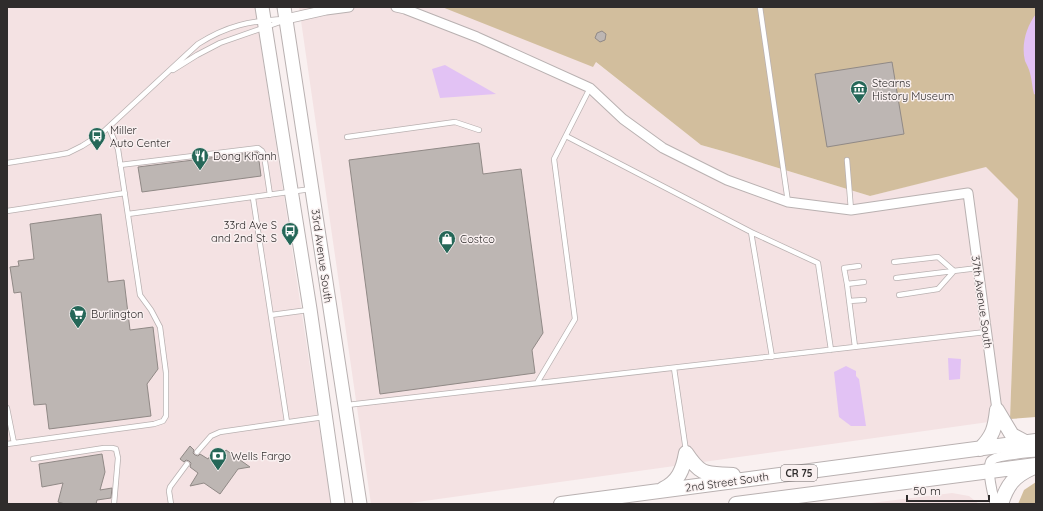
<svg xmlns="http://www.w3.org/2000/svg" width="1043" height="511" viewBox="0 0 1043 511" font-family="Quicksand,sans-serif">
<rect width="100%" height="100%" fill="#f9f0f0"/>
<path fill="#f4e2e3" d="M7,7H255L331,504H7Z
M299,7H473L569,41L701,145L726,152L870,196L986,166L1018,199L1010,419L403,504H371Z
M952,493L969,496L979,504H863Z"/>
<path fill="#d2be9d" d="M442,7H1036V417L1010,419L1018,199L986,167L870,196L726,152L701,145L596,62L593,67Z
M1036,482V504H1018L1024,490Z"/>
<path fill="#e2c2f4" d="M1036,14V95L1034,94C1032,87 1032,80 1030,73C1029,69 1027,65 1025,61C1021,45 1026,27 1036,14Z
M445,65L496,94L440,98L432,69Z
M948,358L961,359L960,379L949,380Z
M846,366L856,371V376L859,379L866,426H851L839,417L834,372Z"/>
<path fill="#bdb6b3" stroke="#908986" d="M602,31L606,34L605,40L600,42L595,38L597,33Z
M892,62L904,134L827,147L815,74Z
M479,143L483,174L521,169L543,333L532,350L535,373L380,394L349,160Z
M257,152L258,153L261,176L142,192L138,167Z
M101,214L108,282L124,280L130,330L153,327L158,369L147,384L151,416L49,429L46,404L34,405L21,292L14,293L10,267L19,266L18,261L34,259L30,224Z
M190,446L194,450L193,453L195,455L198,456L200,454L208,459L214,450L222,455L226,450L250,467L238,469L220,494L204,483L190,486L198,473L190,467L191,463L189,461L186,460L184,462L180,459Z
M102,454L105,472L100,490L112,488L111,498L97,500L96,504H65L58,502L63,483L42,487L39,464Z"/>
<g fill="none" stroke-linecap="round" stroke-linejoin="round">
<defs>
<path id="service" d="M760,7L788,202
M173,70L197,55L220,43L283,21
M566,136L751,232L772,357
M347,137L455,122L479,130
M847,160L851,210
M7,163L57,155L68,153L82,146L101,134L198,44C228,25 250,21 285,19
M120,165L258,148L262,151L264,155L270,195
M253,198L287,422
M7,211L125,193
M128,214L311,189
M751,232L818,263L831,350
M894,262L938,257L954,271L938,289L899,295
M896,278L978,268
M847,284L844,268L859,266
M849,301L864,300
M271,315L308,310
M855,347L847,284L864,282
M674,368L686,451
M537,383L575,319L554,159L590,88
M347,405L986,332
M7,408L14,443
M7,444L154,424L163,421L166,416V373L160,327L151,310L140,295L118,149L109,128
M197,452L211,436L220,432L324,417
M33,459L104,448H112L116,449L118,458L114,504
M171,504L169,491L170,487L187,464"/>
<path id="minor" d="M396,7L405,9L477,37L590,88L623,119L663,148L727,180L788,202L851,210L968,193L997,410
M286,19L326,10L349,7
M995,504C993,495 986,469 991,461C995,455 1028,453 1036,452"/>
<path id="secondary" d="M262,7L310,309L338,504
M284,7L360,504"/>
<path id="primary" d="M997,410L1012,435L1027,443
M980,449C993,436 995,428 997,410
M686,453C702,477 706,473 733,475
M663,489C678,482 683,470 686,453
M561,504L1036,441
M736,504L1036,465
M1001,504C1007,485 1014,476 1032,468"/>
</defs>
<use href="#service" stroke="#b9b1b1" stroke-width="6"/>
<use href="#minor" stroke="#b9b1b1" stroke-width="11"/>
<use href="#secondary" stroke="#b9b1b1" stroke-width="15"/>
<use href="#primary" stroke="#b9b1b1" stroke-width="16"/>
<use href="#service" stroke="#fff" stroke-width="4.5"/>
<use href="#minor" stroke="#fff" stroke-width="9"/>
<use href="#secondary" stroke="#fff" stroke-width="13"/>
<use href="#primary" stroke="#fff" stroke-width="14"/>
</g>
<defs>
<symbol id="museum-pin" viewBox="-11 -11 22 30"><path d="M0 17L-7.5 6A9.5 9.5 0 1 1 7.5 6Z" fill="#256758" stroke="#f9f0f0"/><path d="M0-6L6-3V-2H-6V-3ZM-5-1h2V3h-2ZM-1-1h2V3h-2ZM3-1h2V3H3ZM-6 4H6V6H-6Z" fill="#fff"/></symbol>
<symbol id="bus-pin" viewBox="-11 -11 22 30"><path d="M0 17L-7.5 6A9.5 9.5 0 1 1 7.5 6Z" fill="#256758" stroke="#f9f0f0"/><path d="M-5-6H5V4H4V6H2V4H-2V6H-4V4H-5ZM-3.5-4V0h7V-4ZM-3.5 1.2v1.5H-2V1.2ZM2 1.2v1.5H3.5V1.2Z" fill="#fff"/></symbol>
<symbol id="restaurant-pin" viewBox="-11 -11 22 30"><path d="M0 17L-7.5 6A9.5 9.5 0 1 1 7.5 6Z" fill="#256758" stroke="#f9f0f0"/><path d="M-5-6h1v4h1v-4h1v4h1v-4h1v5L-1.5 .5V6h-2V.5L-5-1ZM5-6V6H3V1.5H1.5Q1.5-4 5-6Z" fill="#fff"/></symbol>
<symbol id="shop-pin" viewBox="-11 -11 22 30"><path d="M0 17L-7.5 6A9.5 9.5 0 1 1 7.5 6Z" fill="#256758" stroke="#f9f0f0"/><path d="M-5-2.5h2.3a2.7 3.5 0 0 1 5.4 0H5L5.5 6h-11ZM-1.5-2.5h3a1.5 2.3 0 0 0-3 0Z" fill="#fff"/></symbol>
<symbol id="supermarket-pin" viewBox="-11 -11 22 30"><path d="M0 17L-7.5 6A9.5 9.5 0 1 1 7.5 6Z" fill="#256758" stroke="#f9f0f0"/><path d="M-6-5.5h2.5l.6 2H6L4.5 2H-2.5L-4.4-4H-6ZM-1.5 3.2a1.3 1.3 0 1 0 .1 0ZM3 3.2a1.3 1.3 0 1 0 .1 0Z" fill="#fff"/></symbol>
<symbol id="bank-pin" viewBox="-11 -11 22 30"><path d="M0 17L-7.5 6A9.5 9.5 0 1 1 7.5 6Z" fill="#256758" stroke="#f9f0f0"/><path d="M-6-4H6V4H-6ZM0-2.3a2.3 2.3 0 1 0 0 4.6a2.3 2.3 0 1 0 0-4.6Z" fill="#fff"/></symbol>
</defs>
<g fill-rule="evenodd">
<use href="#museum-pin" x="849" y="79" width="20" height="27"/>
<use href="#bus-pin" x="87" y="126" width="20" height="27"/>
<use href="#restaurant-pin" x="190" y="146" width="20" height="27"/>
<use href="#bus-pin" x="280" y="221" width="20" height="27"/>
<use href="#shop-pin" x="437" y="229" width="20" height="27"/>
<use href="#supermarket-pin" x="68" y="304" width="20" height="27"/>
<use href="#bank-pin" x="208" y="446" width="20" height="27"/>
</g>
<g text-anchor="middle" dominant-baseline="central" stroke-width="3" stroke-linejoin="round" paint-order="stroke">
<rect fill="#f9f0f0" stroke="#6c6767" stroke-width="1" x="781" y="465" width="36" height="16" rx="3"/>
<g font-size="10" font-weight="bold" fill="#2f2c2c">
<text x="799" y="473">CR 75</text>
</g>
<g font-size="11" fill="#2f2c2c" stroke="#f9f0f0" text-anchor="start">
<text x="872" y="83">Stearns<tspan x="872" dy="13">History Museum</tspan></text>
<text x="110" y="130">Miller<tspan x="110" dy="13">Auto Center</tspan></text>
<text x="213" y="156">Dong Khanh</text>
<text x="277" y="225" text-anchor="end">33rd Ave S<tspan x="277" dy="13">and 2nd St. S</tspan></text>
<text x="460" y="239">Costco</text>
<text x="91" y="314">Burlington</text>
<text x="231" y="456">Wells Fargo</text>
</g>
<g font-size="11" fill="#2f2c2c" stroke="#f9f0f0">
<text transform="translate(322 256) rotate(82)">33rd Avenue South</text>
<text transform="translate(982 302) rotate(82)">37th Avenue South</text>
<text transform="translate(727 482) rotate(-8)">2nd Street South</text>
</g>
</g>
<rect width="1043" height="511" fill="none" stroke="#2f2c2c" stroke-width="16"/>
<path d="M907 495v6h82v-6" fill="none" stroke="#2f2c2c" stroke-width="2"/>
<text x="913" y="495" font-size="12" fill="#2f2c2c" stroke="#f9f0f0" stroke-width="3" paint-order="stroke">50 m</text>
</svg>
